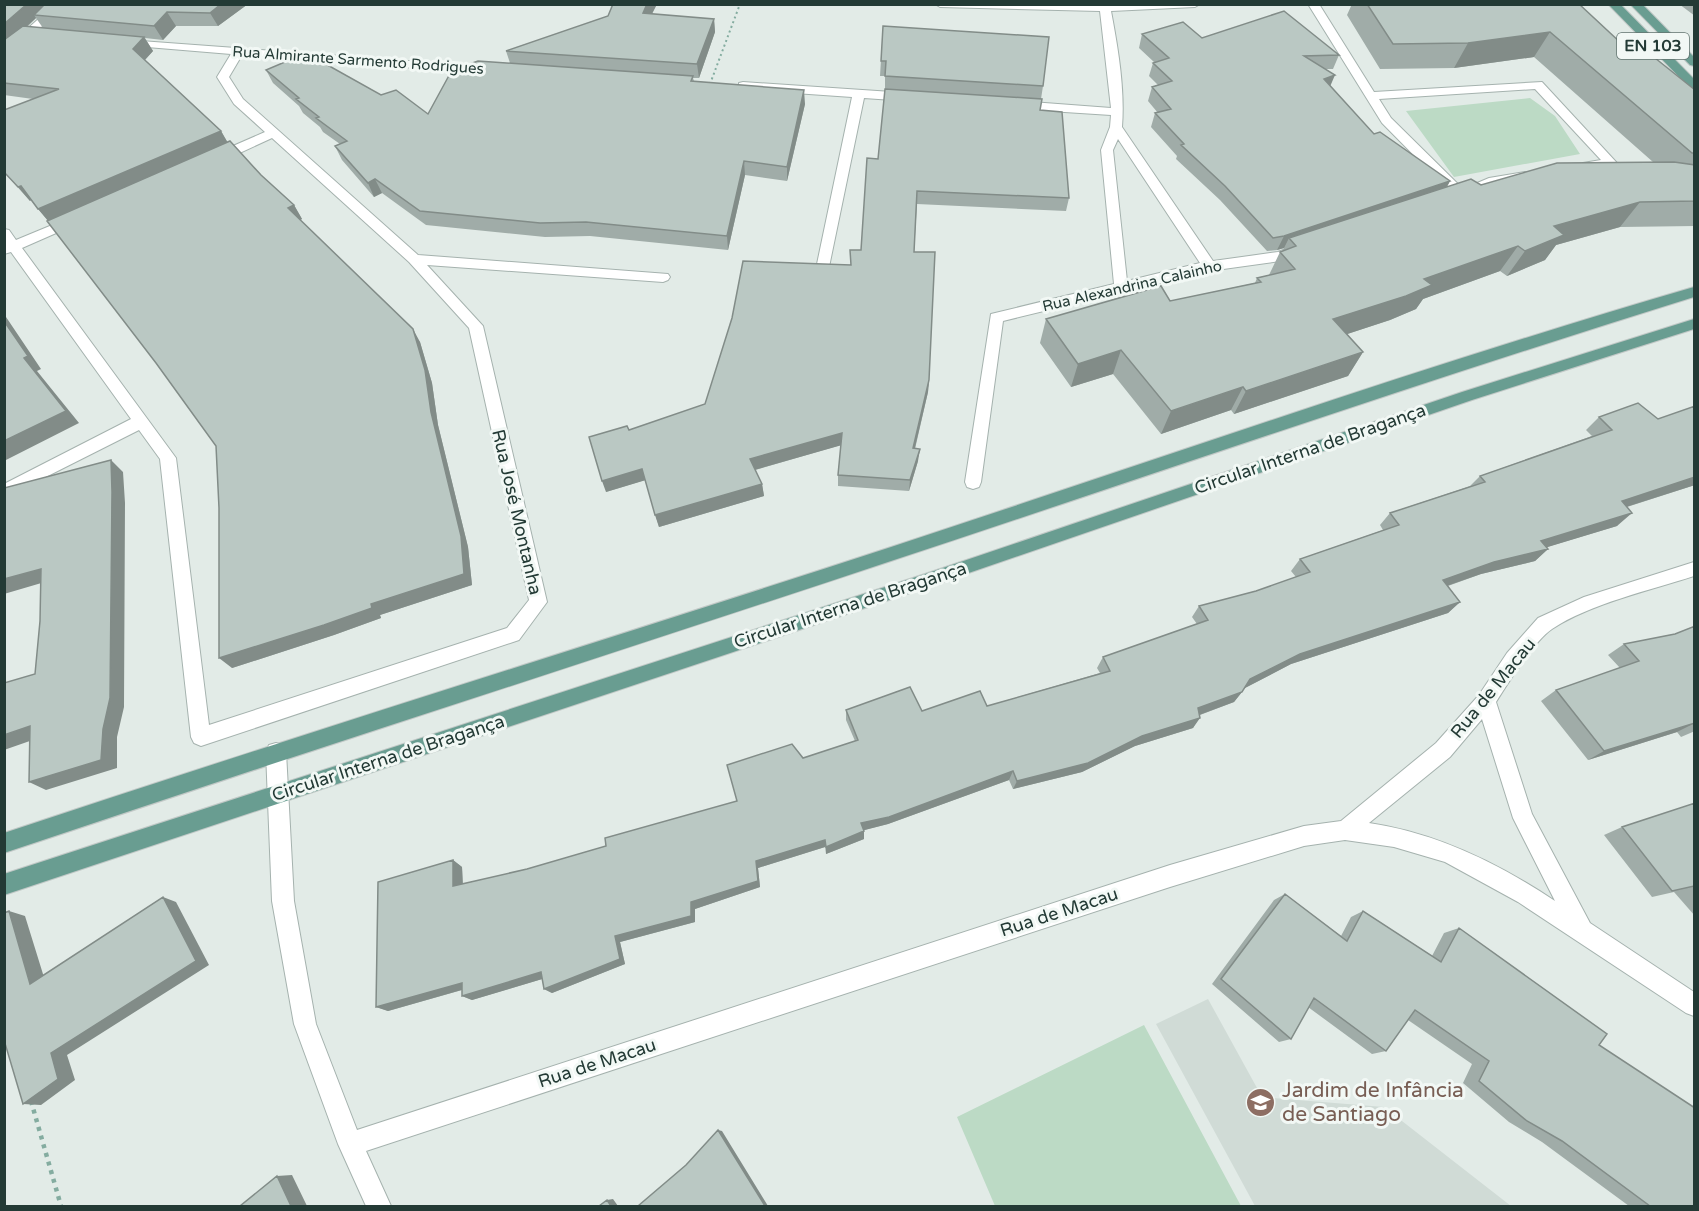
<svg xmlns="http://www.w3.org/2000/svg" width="1699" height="1211" viewBox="0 0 1699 1211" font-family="'Varela Round',sans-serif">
<rect width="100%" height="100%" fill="#e2ebe7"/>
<path fill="#d0dbd6" d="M1208,999L1262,1097L1384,1107L1511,1206H1255L1156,1024Z"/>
<path fill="#bcdac5" d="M1530,98L1555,116L1580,154L1454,177L1406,111Z
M1144,1025L1241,1206H995L957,1117Z"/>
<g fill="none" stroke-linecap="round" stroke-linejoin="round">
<defs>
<path id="street" d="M55,4H67L4,60V50Z
M935,4H1200L1195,7L1111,11C1118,48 1125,89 1122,127L1213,261L1278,252L1300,244L1307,249L1305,252L1280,261L1209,271L1003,321L981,482L979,487L973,489L967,487L965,482L991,314L1114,284L1101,150L1110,127L1111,115L1018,109L1012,105L1018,101L1111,108L1100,11L940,7ZM1118,139L1200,263L1127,281L1113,150Z
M1308,4H1319L1374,92L1542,82L1617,163L1611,167L1583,169L1582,166L1583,163L1601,160L1535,89L1379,99L1391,118L1463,189L1489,178L1525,172L1531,176C1524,183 1509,182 1498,184C1485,188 1470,201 1456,198L1382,123Z
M127,40L489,67V71L485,73L242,55L229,77L243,99L418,255L668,274L670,277L668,280L663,282L427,265L483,326L547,602L519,640L201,746L194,743L191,737L160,459L139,430L4,498V484L131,419L11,252L4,254V229L9,230L16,240L74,216L81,220L79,223L22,248L176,458L209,725L507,628L529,600L469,328L409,262L272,138L220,162H210L209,159L210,156L265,132L234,104L217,77L231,54L123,45V41Z
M743,82L907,93L913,97L907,101L864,98L829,267L824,269L817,264L852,97L739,89V83Z
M1694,562V576C1651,590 1589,604 1552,629C1534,641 1508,683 1496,702L1532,814L1590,923L1694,992V1016L1686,1013L1518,902L1445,862L1394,847L1345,840L1304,846L1170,887L366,1151L391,1206H366L338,1144L294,1024L272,901L266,752L269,745L276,743L283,745L286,752L294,901L316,1024L357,1130L1170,865L1304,826L1341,821L1436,743L1479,695L1507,653L1538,618L1584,597ZM1482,719L1513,818L1555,901C1498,863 1437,833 1369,823L1450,757Z"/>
<path id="primary" d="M1608,4H1620L1694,79V88H1690Z
M1630,4H1642L1694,57V66L1690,65Z
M1694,287V297C1424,381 1157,473 888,562C594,660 298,754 4,853V833C298,735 594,644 888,548C1156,460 1423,366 1694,287Z
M1694,319V329L1472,400L925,588L4,895V874L925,574L1462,392Z"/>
</defs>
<use href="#street" stroke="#a5b2ae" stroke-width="2"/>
<use href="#primary" stroke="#c1c8c6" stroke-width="2"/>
<path stroke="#84aca0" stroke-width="2" stroke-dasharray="2 3" stroke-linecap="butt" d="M710,84L740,4"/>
<path stroke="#84aca0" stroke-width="4.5" stroke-dasharray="4 5" stroke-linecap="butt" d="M31,1101L61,1206"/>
<use href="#street" fill="#fff" fill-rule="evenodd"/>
<use href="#primary" fill="#699d91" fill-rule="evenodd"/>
</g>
<path fill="#a0aca8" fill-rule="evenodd" d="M4,4H248L218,26H176L163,40L145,38L153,51L145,60L221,131L228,143L261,175L294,205L302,219L300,220L420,342L432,383L438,425L468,547L472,585L380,615L381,618L334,635L232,668L219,508L216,446L156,363L48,221L31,200L30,201L4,172L33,99L4,95ZM36,18L43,28L27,27Z
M613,4H657L652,14L714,19L715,32L699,78H693L694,81L805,104L787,181L745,175L728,250L590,236L545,237L426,225L382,193L374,197L342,160L335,146L340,144L323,132L320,127L303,113L299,106L273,83L266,70L381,95L428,114L510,63L506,51L608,16Z
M1352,4H1579L1622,44L1695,90V226L1620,227L1556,245L1545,260L1507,276L1500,271L1423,299L1416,309L1390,320L1347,334L1363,352L1348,376L1234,414L1231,410L1161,434L1113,374L1071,387L1040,343L1046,319L1170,301L1255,283L1257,278L1269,275L1280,252L1282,251L1284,248L1277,250L1267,251L1220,200L1176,159L1177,156L1151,127L1155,113H1158L1148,101L1152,87L1158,85L1149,76L1153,63L1154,62L1139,48L1142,34L1202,38L1339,55L1333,69H1325L1330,86L1374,134L1450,181L1447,187L1481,185L1653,162L1534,57L1454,68L1380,69L1347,15Z
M1679,4H1695V16Z
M883,26L1043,86L1041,99L1040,110L1069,198L1066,211L917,204L914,252L929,380L928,392L915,449L918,461L909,491L838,486V475L841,445L755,470L762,484L764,496L659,527L645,480L606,492L629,430L705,404L850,265L861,250L878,159L885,89V76H880Z
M1695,406V485L1627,507L1617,526L1547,547L1548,549L1535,561L1481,574L1448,586L1460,602L1448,613L1291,664L1245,688L1234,702L1200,715L1193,728L1135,746L1082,772L1013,789L1009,780L888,824L864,830V839L826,854L825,847L758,868L760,887L695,909V922L620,942L625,964L552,993L544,989L542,979L472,1000L462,996V990L388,1011L376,1007L453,860L462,867L463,884L527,869L606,846L737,801L803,758L855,741L846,720V710L922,711L987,706L1100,673L1097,668L1103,657L1197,624L1192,617L1199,606L1256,591L1296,577L1291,571L1300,559L1383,530L1380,525L1390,513L1470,486L1480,476L1592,436L1586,430L1599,417L1658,419Z
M1695,626V731L1681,737L1677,732L1588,760L1541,701L1556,690L1620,668L1608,655L1624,644L1675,634Z
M1695,803V916L1674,892L1652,897L1604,835L1622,827Z
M1285,894L1341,936L1351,917L1363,911L1432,956L1444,933L1459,928L1599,1045L1695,1206H1629L1542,1142L1509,1122L1463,1083L1472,1064L1408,1020L1386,1051L1372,1054L1308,1007L1291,1039L1279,1042L1212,984L1274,900Z"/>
<path fill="#828c88" d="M27,4H52L34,15L36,18L4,47V24Z
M221,4H248L218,26L210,13Z
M647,4H657L645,27L643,13Z
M167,12L176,26L163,40L154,26Z
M714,19L715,32L699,78L697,64Z
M1550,32L1534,57L1454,68L1468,43Z
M144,37L153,51L142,63L133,49Z
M1335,75L1329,89L1324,79Z
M804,90L805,104L787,181V167Z
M221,131L229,145L50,223L38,209Z
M744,161L745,175L728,250L727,236Z
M375,179L382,193L374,197L368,183Z
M1450,181L1442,195L1289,238L1284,248L1277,250L1284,236Z
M21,186L32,199L30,201L18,187Z
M1640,202L1620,227L1556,245L1545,260L1507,276L1525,251L1554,226Z
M294,205L302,219L296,222L288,208Z
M1518,246L1500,271L1423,299L1416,309L1390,320L1320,343L1333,319L1424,279Z
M4,314L41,369L37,371L79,423L4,461V441L24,358L4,321Z
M413,329L420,342L432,383L438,425L468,547L472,585L380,615L381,618L334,635L232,668L219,658L371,604L431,412Z
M1121,350L1113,374L1071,387L1078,364Z
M1363,352L1348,376L1234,414L1246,391Z
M929,380L928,392L912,460L913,448Z
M1243,387L1231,410L1161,434L1171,411Z
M842,433V445L751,471L750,459Z
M920,449L918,461L909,491L910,480Z
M111,460L123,472L125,503L124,707L117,737V768L46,790L29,782Z
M642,469L646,480L606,492L602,481Z
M1695,477V485L1607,513L1622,501Z
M762,484L764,496L659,527L655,515Z
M1632,513L1617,526L1528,553L1541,541Z
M1548,549L1535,561L1481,574L1432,591L1443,580L1494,562Z
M41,569L55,579L4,594V579Z
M1460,602L1448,613L1291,664L1241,690L1250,679L1300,654Z
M1242,692L1234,702L1191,718L1198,708Z
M1200,718L1193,728L1135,746L1082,772L1013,789L1017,781L1142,736Z
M1695,723L1677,732L1588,760L1604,751Z
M30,726L47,735L4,750V735Z
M1013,771L1009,780L888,824L861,831V823Z
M864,831V839L826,854V847Z
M825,840V847L758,868L760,887L695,909V922L620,942L625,964L552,993L544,989L615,936L691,902L756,861Z
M453,860L462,867L463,892L453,886Z
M163,897L176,902L209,965L67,1055L75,1080L41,1105L23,1104L51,1053Z
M9,911L25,916L47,987L30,984Z
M541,972L549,977L472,1000L462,996Z
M462,983L472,987L388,1011L376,1007Z
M718,1130L722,1131L768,1206H765Z
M292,1175L307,1206H291L277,1176Z
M613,1199L618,1206H611L607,1200Z"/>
<path fill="#bac8c3" stroke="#828c88" stroke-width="1.5" d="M4,4H27L4,24Z
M45,4H221L210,13L167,12L154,26L34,15Z
M613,4H647L643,13L714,19L697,64L506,51L608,16Z
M1367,4H1579L1622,44L1635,42L1695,90V153H1692L1550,32L1468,43L1393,44Z
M1284,11L1339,55L1304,56L1335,75L1324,79L1374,134L1380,132L1450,181L1284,236L1273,238L1225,186L1181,145L1184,144L1155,113L1171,109L1152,87L1172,81L1153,63L1169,58L1142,34L1183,22L1202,38Z
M23,26L144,37L133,49L221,131L38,209L21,186L18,187L4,172V110L59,89L4,83V40Z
M883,26L1049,37L1043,86L885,76L886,61H881Z
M306,53L381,95L396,90L428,114L452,70L478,61L693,76L691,81L804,90L787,167L744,161L727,236L586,222L540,223L420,211L375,179L368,183L335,146L347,141L316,118L319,117L296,99L299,98L266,70Z
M885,89L1042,99L1040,110L1062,112L1069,198L917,191L914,252H935L929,380L913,448L920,449L910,480L838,475L842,433L750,459L762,484L655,515L642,469L602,481L589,437L627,426L629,430L705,404L732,318L743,261L851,265L850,250H861L867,158L878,159Z
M230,141L261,175L294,205L288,208L413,329L425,370L431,412L461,536L464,574L371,604L372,608L324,625L219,658V508L216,446L156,363L47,221Z
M1674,162L1695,165V201L1640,202L1554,226L1564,235L1525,251L1518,246L1424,279L1432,285L1406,296L1333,319L1363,352L1246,391L1243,387L1171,411L1121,350L1078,364L1046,319L1161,286L1170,301L1261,282L1257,278L1295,269L1280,252L1296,246L1289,238L1471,179L1481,185L1557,163Z
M4,321L28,356L24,358L66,411L4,441Z
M1638,403L1658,419L1695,406V477L1622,501L1632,513L1541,541L1548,549L1494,562L1443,580L1460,602L1300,654L1250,679L1242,692L1198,708L1200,718L1142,736L1088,763L1017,781L1013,771L889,817L861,823L864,831L826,847L825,840L756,861L758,881L691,902V916L615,936L620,959L544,989L541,972L462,996V983L376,1007L378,882L453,860V886L527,869L606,846L605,838L737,801L727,765L792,744L803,758L858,740L846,710L910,687L922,711L980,691L987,706L1110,671L1103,657L1208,620L1199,606L1256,591L1310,572L1300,559L1399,525L1390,513L1485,482L1480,476L1612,430L1599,417Z
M111,460L112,492L110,698L103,729L101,760L29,782L30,726L4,735V683L35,674L40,621L41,569L4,579V488Z
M1695,626V723L1604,751L1556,690L1639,661L1624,644L1675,634Z
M1695,803V887L1694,886L1672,891L1622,827Z
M1285,894L1347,941L1363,911L1441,962L1459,928L1607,1034L1599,1045L1695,1108V1206H1650L1562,1141L1527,1121L1479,1081L1489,1061L1415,1010L1386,1051L1314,998L1291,1039L1221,979Z
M163,897L196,961L51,1053L58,1079L23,1104L4,1040V913L9,911L30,984Z
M718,1130L765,1206H638L686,1165Z
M277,1176L291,1206H240Z
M607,1200L611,1206H599Z"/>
<defs>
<symbol id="school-disc" viewBox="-11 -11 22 22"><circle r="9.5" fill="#8d6e63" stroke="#f2f8f5"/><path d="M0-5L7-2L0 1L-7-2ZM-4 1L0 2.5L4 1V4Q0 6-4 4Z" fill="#fff"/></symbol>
</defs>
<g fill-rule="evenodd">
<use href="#school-disc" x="1244" y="1086" width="33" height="33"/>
</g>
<g text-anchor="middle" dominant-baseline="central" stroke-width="6" stroke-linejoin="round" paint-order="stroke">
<g font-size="15" fill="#233a35" stroke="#f2f8f5">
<text transform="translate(358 60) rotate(4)">Rua Almirante Sarmento Rodrigues</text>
<text transform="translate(1132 286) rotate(-13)">Rua Alexandrina Calainho</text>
</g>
<rect fill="#f2f8f5" stroke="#61736f" stroke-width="1.5" x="1617" y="33" width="72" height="26" rx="4.5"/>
<g font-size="16" font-weight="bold" fill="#233a35">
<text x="1653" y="46">EN 103</text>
</g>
<g font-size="18" fill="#233a35" stroke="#f2f8f5">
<text transform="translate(1310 449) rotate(-19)">Circular Interna de Bragança</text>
<text transform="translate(517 512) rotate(77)">Rua José Montanha</text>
<text transform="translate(850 605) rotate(-18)">Circular Interna de Bragança</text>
<text transform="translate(1493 688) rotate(-51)">Rua de Macau</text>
<text transform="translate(388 758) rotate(-18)">Circular Interna de Bragança</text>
<text transform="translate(1059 912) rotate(-18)">Rua de Macau</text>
<text transform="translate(597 1063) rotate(-18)">Rua de Macau</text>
</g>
<g font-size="21" fill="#785e54" stroke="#f2f8f5" text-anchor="start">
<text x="1282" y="1090">Jardim de Infância<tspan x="1282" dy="24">de Santiago</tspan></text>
</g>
</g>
<rect width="1699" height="1211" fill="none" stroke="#233a35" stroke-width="12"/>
</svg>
